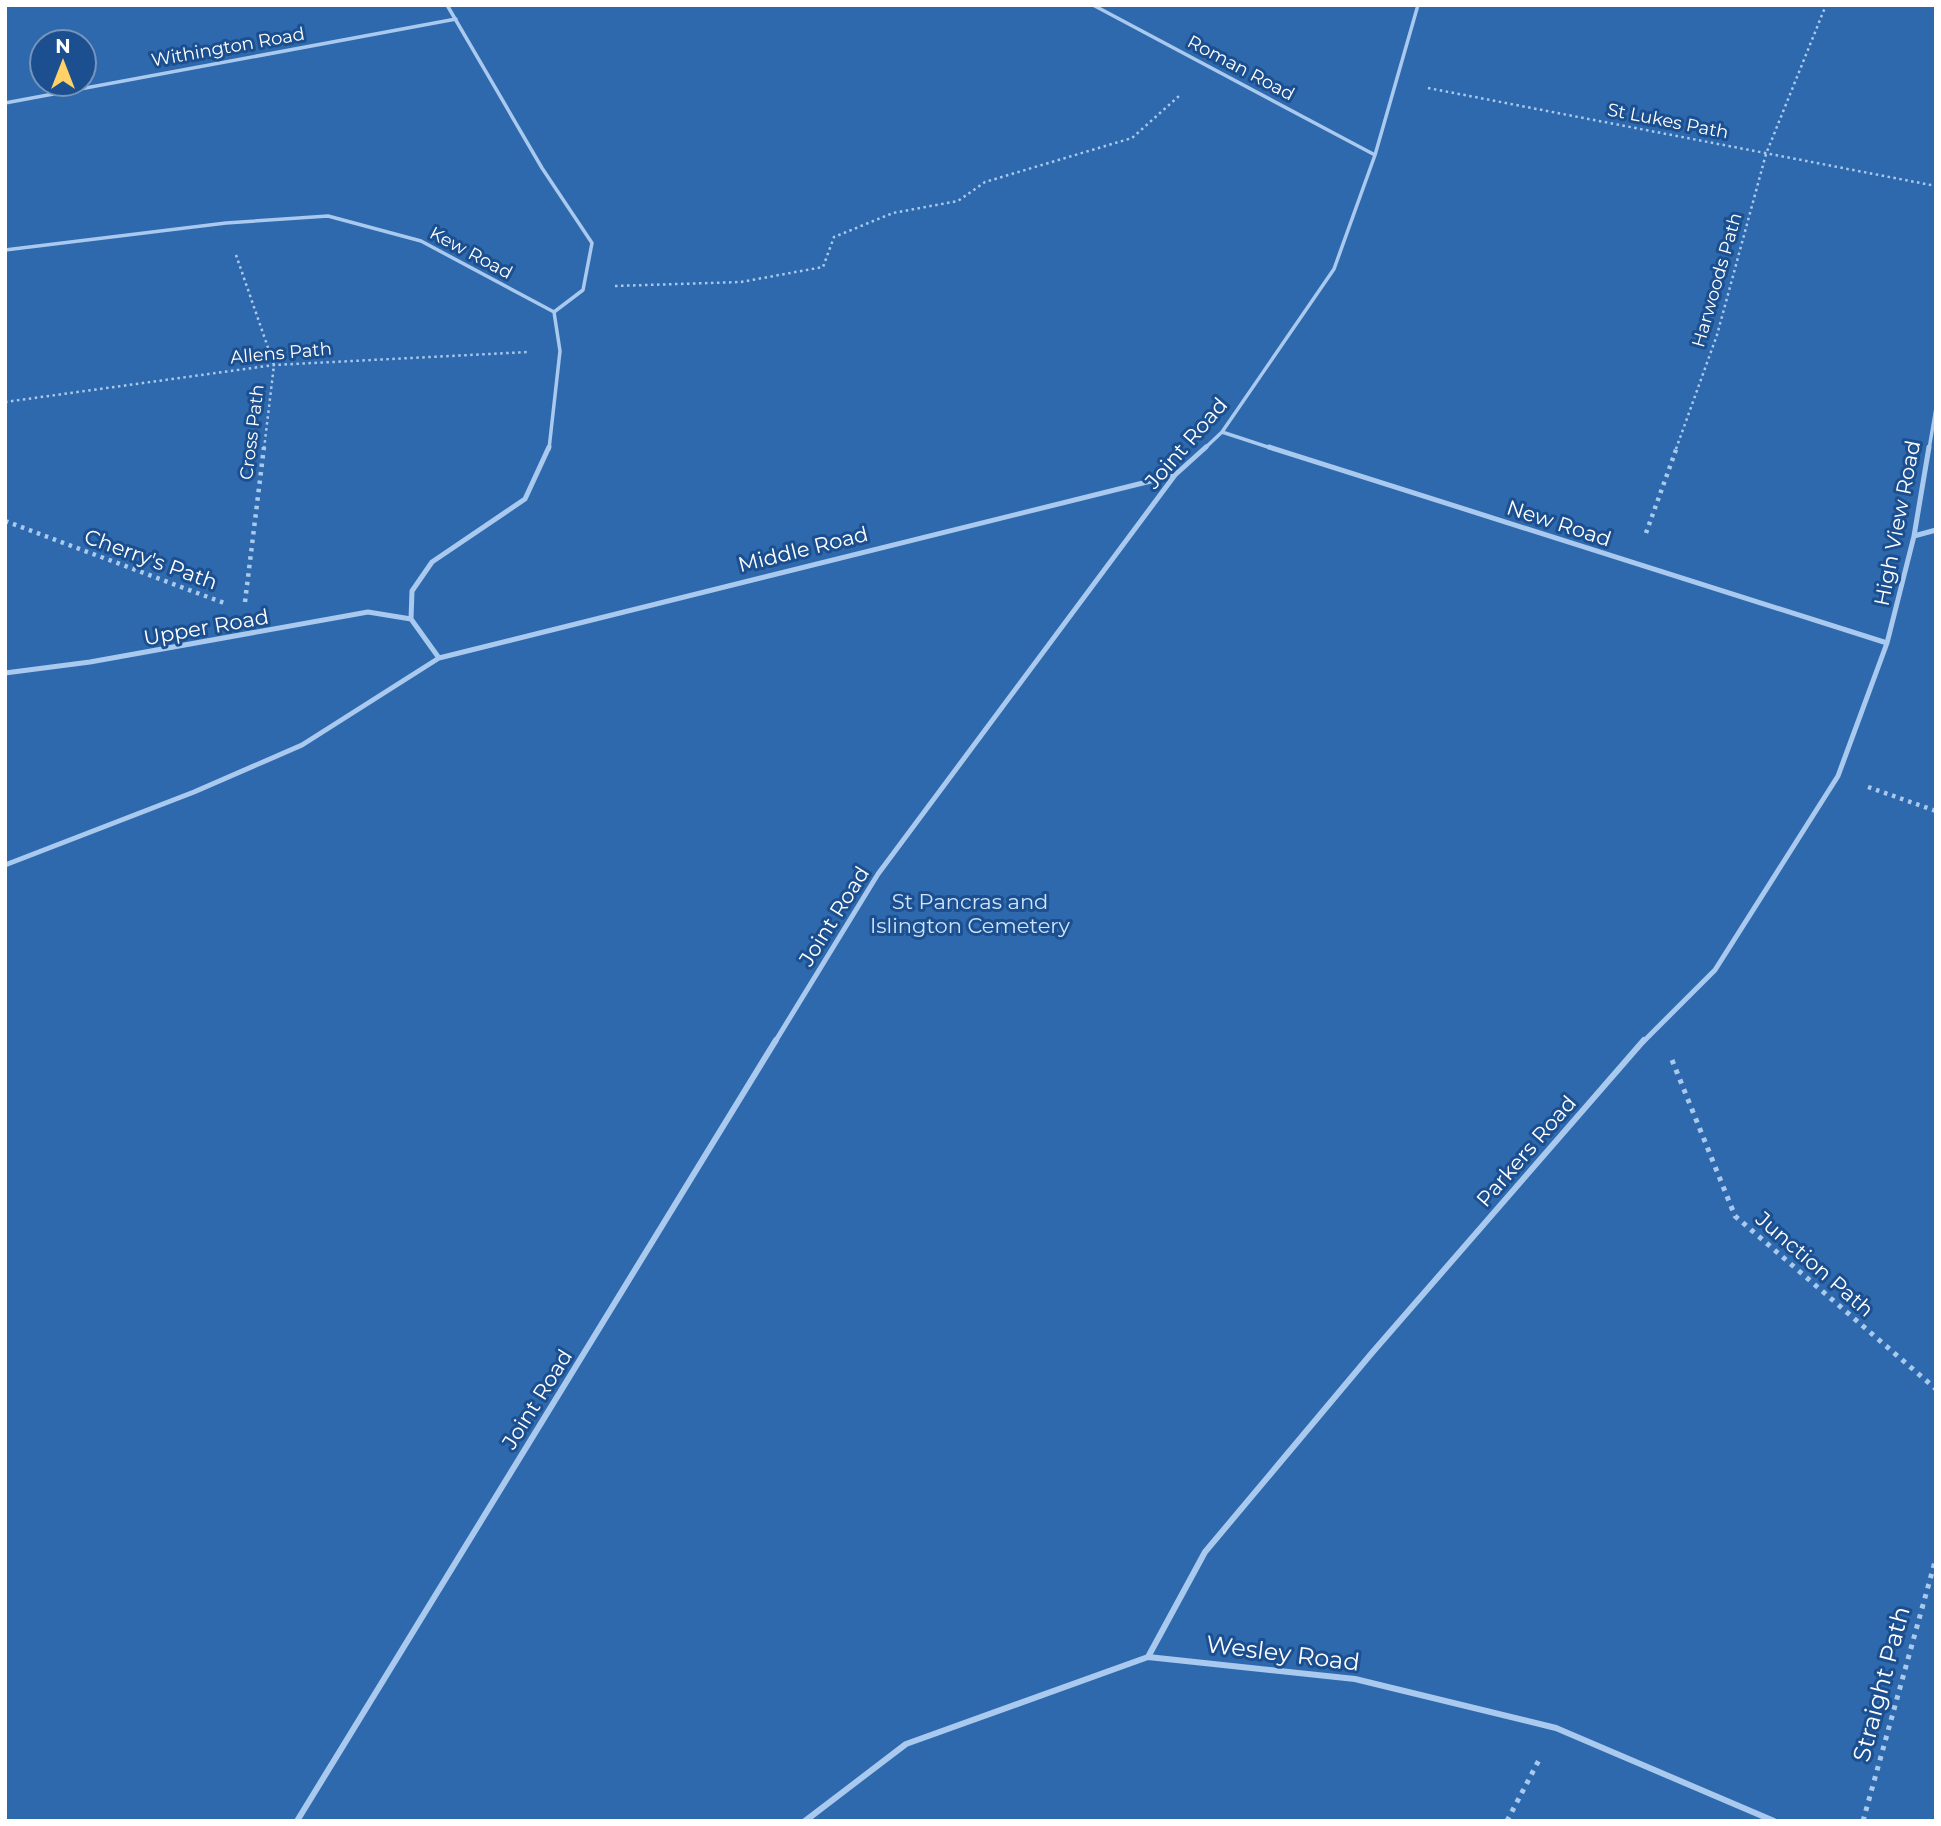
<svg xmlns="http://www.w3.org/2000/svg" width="1941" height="1826" viewBox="0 0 1941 1826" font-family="Montserrat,sans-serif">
<rect width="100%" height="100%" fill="#1b4f8f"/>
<path fill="#2e69ad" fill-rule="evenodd" d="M5,5H1936V1821H5ZM42,42H84V84H42Z"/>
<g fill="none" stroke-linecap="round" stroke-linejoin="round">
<path stroke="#a9c9ee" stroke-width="2.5" stroke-dasharray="2.5 3.5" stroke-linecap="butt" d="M1428,88L1936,186
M236,255L274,365L264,449
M615,286L741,282L823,267L834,237L893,213L958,201L985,182L1132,138L1179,96
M5,402L274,365L528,352
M1676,449L1717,335L1766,154L1826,5"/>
<path stroke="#a9c9ee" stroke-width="4.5" stroke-dasharray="3.5 5" stroke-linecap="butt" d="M5,521L224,603
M1646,533L1677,447
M245,602L264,447
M1868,787L1936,811"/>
<path stroke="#a9c9ee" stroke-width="5" stroke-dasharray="4.5 6" stroke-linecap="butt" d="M1672,1060L1735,1216L1936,1389
M1507,1821L1539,1760
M1863,1821L1936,1558"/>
<path stroke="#a9c9ee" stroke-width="3.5" d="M447,5L542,168L592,243L583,290L554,312
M1093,5L1375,155
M5,103L456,19
M5,250L226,223L328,216L421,241L554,312L560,351L549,449
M1222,432L1274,449
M1204,449L1222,432L1334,269L1375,155L1418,5
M1929,449L1936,408"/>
<path stroke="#a9c9ee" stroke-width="5" d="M1269,447L1887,643
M1914,536L1936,530
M411,619L412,591L432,562L525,499L549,447
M411,619L439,658
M5,673L90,662L368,612L411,619
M5,865L194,792L302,745L439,658L1175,475
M775,1042L878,874L1175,475L1206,447
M1643,1042L1715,970L1838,776L1887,643L1914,536L1929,447"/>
<path stroke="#a9c9ee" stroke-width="6" d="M1148,1657L1205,1552L1371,1354L1644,1040
M297,1821L776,1040
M805,1821L906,1744L1148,1657L1355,1679L1556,1728L1774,1821"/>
</g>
<g text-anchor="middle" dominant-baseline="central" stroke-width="6" stroke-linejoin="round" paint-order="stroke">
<g font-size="18" fill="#fff" stroke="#1b4f8f">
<text transform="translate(228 47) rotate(-10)">Withington Road</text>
<text transform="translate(1241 68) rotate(28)">Roman Road</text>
<text transform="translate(1668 121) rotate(11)">St Lukes Path</text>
<text transform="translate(471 253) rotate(28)">Kew Road</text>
<text transform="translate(1717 280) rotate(-74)">Harwoods Path</text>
<text transform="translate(281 353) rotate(-5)">Allens Path</text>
<text transform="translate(252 432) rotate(-83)">Cross Path</text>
</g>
<g font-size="21" fill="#fff" stroke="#1b4f8f">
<text transform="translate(1186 443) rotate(-49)">Joint Road</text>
<text transform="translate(1559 523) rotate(18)">New Road</text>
<text transform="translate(1897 523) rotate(-79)">High View Road</text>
<text transform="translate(803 549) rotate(-14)">Middle Road</text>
<text transform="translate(151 559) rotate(20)">Cherry's Path</text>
<text transform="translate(206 627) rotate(-10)">Upper Road</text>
<text transform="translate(834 916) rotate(-58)">Joint Road</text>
<text transform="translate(1526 1151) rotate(-49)">Parkers Road</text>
<text transform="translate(1815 1264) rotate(41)">Junction Path</text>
<text transform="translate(537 1399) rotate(-58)">Joint Road</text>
</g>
<g font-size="21" fill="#cfe3fa" stroke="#1b4f8f">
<text x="970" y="901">St Pancras and<tspan x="970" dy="24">Islington Cemetery</tspan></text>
</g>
<g font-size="24" fill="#fff" stroke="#1b4f8f">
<text transform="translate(1283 1653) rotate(7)">Wesley Road</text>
<text transform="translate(1881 1684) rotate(-75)">Straight Path</text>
</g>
</g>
<rect width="1941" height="1826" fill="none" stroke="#ffffff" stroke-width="14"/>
<g transform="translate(63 63)"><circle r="33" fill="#1b4f8f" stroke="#7695bc" stroke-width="2"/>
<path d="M0-5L12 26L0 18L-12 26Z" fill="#ffd166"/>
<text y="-10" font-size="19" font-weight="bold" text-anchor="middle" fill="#ffffff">N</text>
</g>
</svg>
